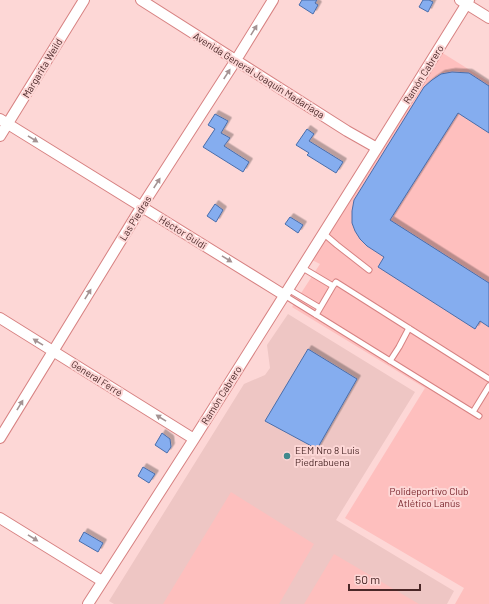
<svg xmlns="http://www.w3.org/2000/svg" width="489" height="604" viewBox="0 0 489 604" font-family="Barlow,sans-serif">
<defs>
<filter id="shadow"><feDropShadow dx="3.5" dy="-3.5" stdDeviation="0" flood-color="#0004"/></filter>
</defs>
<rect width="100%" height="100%" fill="#fdd7d6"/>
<path fill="#eec6c4" d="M288,314L415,392L336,520L454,591L447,604H114L109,601L244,384L265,375L270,368L267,345Z"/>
<path fill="#febfbe" d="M441,52L489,82V604H455L464,588L345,518L425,388L292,307L320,264L312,260Z
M231,492L314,544L279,604H163Z
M334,554L419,604H304Z"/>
<path fill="#85adef" stroke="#496daa" filter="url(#shadow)" d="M302,0H317L315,3L318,5L313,14L299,5Z
M423,0H429L433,2L428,12L419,7Z
M452,72L469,73L489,86V133L458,113L390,220L489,283V327L480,321L475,329L378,267L384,257L367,246L360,239L355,231L352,223V211L354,200L424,87L432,80L441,74Z
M215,114L228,121L221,133L230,138L224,146L249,162L243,172L203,147L215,129L208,125Z
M307,129L314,134L309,141L343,162L336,173L307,155L309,153L296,145Z
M215,204L223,210L216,222L207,216Z
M290,217L303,225L298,233L285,224Z
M308,349L357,379L317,449L265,421Z
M162,433L170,439L171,447L167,453L155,445Z
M143,467L155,474L149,483L138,476Z
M84,532L103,543L98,552L79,541Z"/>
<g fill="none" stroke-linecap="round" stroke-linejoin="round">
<defs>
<path id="lane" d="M323,233L337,245L369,270
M301,267L333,286L336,282L489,379
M288,289L320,308
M284,295L479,416
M316,315L333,286
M390,361L399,347L409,328
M473,412L489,386"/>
<path id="street" d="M141,0L347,131L377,148
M460,0L489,18
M0,119L284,295
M0,136L84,0
M0,318L194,439
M0,438L142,206L236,60L273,0
M0,518L102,581
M88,604L194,439L377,148L469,0"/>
</defs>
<use href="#lane" stroke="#d78282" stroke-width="7"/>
<use href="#street" stroke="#d78282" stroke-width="12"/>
<use href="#lane" stroke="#fff" stroke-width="5"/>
<use href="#street" stroke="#fff" stroke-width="10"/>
</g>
<defs><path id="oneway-solid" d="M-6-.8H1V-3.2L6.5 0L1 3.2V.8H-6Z"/></defs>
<g fill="#a49393">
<use href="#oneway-solid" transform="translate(254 30) rotate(-58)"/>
<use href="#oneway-solid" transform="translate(227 74) rotate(-57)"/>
<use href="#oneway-solid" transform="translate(33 139) rotate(32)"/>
<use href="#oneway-solid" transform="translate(157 183) rotate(-57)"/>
<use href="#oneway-solid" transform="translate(227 259) rotate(32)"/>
<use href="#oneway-solid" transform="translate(88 294) rotate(-58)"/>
<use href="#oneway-solid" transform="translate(38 342) rotate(-148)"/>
<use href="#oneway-solid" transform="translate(20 405) rotate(-59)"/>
<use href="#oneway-solid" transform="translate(161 418) rotate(-148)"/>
<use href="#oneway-solid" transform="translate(33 538) rotate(32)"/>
</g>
<circle fill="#41898d" stroke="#fdd7d6" stroke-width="1.5" cx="287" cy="456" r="4"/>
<g text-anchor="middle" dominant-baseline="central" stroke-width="4" stroke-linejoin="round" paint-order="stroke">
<g font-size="10" fill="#4a2727" stroke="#fdd7d6">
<text transform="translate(42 68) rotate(-59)">Margarita Weild</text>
<text transform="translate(423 74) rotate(-58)">Ramón Cabrero</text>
<text transform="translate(259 75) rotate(32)">Avenida General Joaquín Madariaga</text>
<text transform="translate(135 218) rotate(-58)">Las Piedras</text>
<text transform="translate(183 232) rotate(32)">Héctor Guidi</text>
<text transform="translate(97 378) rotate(32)">General Ferré</text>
<text transform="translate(221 395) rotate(-58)">Ramón Cabrero</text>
</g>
<g font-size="10" fill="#4a2727" stroke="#fdd7d6" text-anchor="start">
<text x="295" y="450">EEM Nro 8 Luis<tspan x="295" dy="12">Piedrabuena</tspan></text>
</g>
<g font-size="10" fill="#731e26" stroke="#fdd7d6">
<text x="429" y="491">Polideportivo Club<tspan x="429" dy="12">Atlético Lanús</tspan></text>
</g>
</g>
<path d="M349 584v6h71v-6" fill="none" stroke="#4a2727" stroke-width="2"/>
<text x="355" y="584" font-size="12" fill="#4a2727" stroke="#fdd7d6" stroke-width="3" paint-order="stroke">50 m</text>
</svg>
